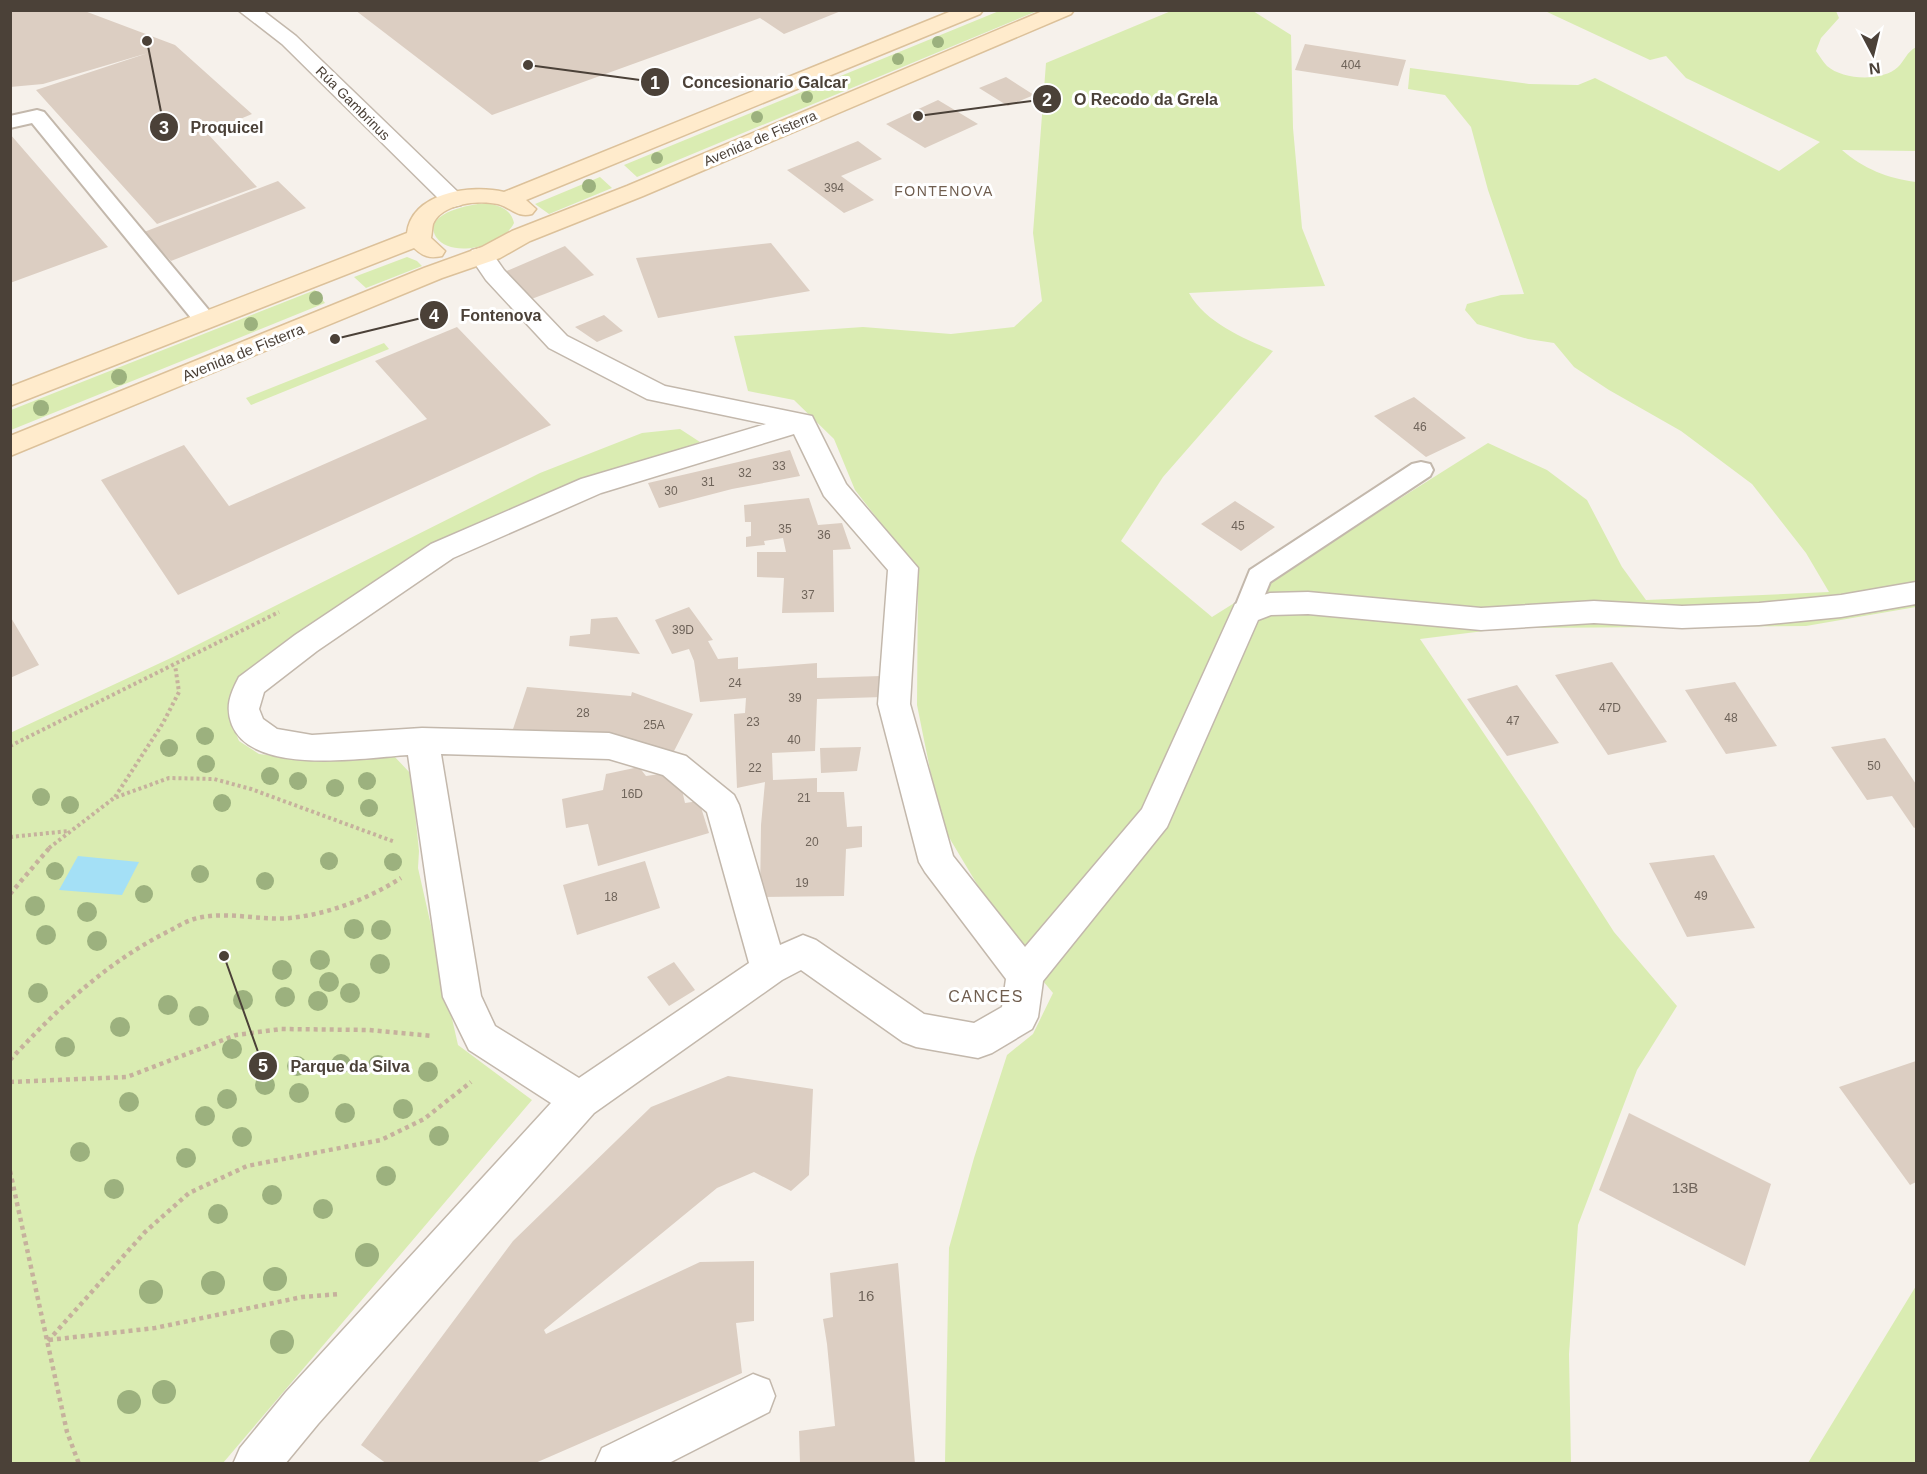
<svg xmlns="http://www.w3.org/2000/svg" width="1927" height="1474" viewBox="0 0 1927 1474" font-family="Arial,sans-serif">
<rect width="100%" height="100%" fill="#f6f1eb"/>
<path fill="#daecb2" d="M999,11H1037L637,177L624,165Z
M1171,11H1253L1291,35L1293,128L1302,228L1325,286L1189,293C1206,323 1243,338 1273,351L1163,477L1121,541L1212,617L1488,443L1547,470L1587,500L1622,567L1646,600L1829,592L1806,553L1752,484L1681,431L1609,390L1574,367L1554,343L1528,339L1477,324L1465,310L1467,304L1501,295L1524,294L1488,190L1471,127L1445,95L1408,89L1410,68L1529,84L1578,85L1595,78L1779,171L1820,142L1686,78L1666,56L1650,60L1545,11H1836L1839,18L1821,38L1816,51C1819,55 1823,62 1827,66C1843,80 1882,82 1898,67C1905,60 1906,53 1916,47V151L1842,150C1864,169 1887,178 1916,182V607L1806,626L1508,628L1420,639L1533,806L1614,932L1677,1006L1637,1070L1578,1225L1569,1354L1571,1463H945L949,1248L974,1158L1007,1055L1033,1034L1053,993L1014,946L941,824L917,705L918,578L897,544L855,490L834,439L794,400L748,391L734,336L863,327L951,334L1014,327L1042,301L1033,233L1046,63Z
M600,177L612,188L549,214L535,204Z
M487,203C500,206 511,209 514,223C504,245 452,260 436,237C421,212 474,204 487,203Z
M407,257L417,261L422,266L366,288L354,277Z
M315,290L325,303L11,430V410Z
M384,343L389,349L251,405L246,398Z
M680,429L700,442L565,490L470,530L405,561L234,690L228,714L239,741L259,754L298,759L393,755L411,774L419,851L418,868L458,1045L532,1100L223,1463H11L10,733L173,657L540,473L642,433Z
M1916,1286V1463H1808Z"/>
<path fill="#a4e0f6" d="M78,856L139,862L122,895L59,890Z"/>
<path fill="#dccec2" d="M10,10H82L175,45L252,114L207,133L257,187L157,224L36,90L148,53L43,84L10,87Z
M355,10H841V11L784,34L760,18L492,115Z
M1305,44L1406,60L1398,86L1295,70Z
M1006,77L1034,95L1008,106L979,88Z
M938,100L978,124L925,148L886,124Z
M10,134L108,247L10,283Z
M858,141L882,159L841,176L874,200L844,213L787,170Z
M278,181L306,208L171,261L144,232Z
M771,243L810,291L658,318L636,258Z
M565,246L594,275L529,300L502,273Z
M604,315L623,331L597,342L575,327Z
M457,327L551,425L178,595L101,480L184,445L229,506L427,419L375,361Z
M1414,397L1466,438L1426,457L1374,416Z
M790,450L800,476L732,489L659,508L648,483Z
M809,498L818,525L842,523L851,549L833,550L834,612L782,613L784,578L757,577V552H786L783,538L764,541L765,545L746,547V537L751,536V522H745L744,505Z
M1235,501L1275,527L1241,551L1201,524Z
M689,607L713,640L708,641L718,659L738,657V669L817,663V678L881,676L883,697L817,699L815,751L772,753L773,780L817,778V792H844L847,827L862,826V847L846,849L844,896L760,897L761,825L765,782L737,788L734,714L745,713L746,698L700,702L694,661L689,649L672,654L655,620Z
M10,616L39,665L10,678Z
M617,617L640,654L569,646L570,636L590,634L591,619Z
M1612,662L1667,742L1608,755L1555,675Z
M1735,682L1777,746L1726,754L1685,690Z
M1517,685L1559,743L1507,756L1467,699Z
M527,687L631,696L632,692L693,714L672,755L618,735L513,729Z
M1885,738L1916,784V827L1914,828L1892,796L1867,800L1831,747Z
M861,747L857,771L821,773L820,748Z
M639,767L646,776L667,773L680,781L685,803L699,801L709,833L598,866L588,824L566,828L562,799L603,790L606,774Z
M1714,855L1755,928L1687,937L1649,863Z
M645,861L660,908L577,935L563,885Z
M674,962L695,990L669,1006L647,977Z
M1916,1061V1182L1910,1185L1839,1087Z
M728,1076L813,1089L809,1175L791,1191L754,1172L717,1188L544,1330L546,1334L700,1262L754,1261V1321L736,1323L742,1373L533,1464H387L361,1445L513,1241L651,1107Z
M1629,1113L1771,1184L1745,1266L1599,1190Z
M898,1263L915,1464H800L799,1431L835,1426L827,1344L823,1319L833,1317L830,1273Z"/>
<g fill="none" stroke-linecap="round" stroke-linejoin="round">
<defs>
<path id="lane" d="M37,110L44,112L212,314L215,319L212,324L204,326L196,324L32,123L10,128V116Z
M1421,462L1430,464L1433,470L1430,476L1270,582L1255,619L1246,622L1237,619L1233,612L1250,570L1412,464Z"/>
<path id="street" d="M238,10H262L296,36L461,195L465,200L461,205L453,207L445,205L282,44Z
M481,248L490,250L504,270L567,336L665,386L812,416L846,484L918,568L910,704L953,856L1025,947L1142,809L1235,604L1270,593L1308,592L1481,608L1594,601L1682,606L1759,603L1841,595L1916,582V604L1841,617L1759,625L1682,628L1594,623L1481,630L1308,614L1271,615L1258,620L1167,827L1043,981L1038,1017L1032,1029L992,1053L978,1058L916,1047L903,1042L801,970L782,980L594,1113L318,1424L285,1464H233L240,1448L286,1392L551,1103L469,1050L443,997L408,755C363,758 253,776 232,725C225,707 230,694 239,677L295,635L431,544L581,479L766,424L647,399L549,348L486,280L469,255L472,250ZM794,434L824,496L888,570L878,704L919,862L925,872L1006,979L1002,1007L974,1023L924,1014L816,940L803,935L780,945L739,805L734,795L686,756L609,733L422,728L312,735L277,729L263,719L259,709L264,692L317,651L453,558L601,493ZM441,754L609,759L663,775L707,812L749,963L579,1078L495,1026L481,996Z
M753,1374L769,1380L775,1396L769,1412L667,1464H595L602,1448Z"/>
<path id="secondary" d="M954,10H983L980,14L526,200L536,209L532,214C517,218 512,208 498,204C479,200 442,203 433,224C432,228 432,233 431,238L445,251L442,256C429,259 423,256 414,248L10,406V387L407,233C412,192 472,184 504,192Z
M1045,10H1074L1071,14L643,196L530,241L500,258L442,278L10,456V436L424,268L482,247L512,231L627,186Z"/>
</defs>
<use href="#lane" stroke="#c3b8ac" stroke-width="4"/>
<use href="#street" stroke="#c3b8ac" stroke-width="3"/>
<use href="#secondary" stroke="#dcc19a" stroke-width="3"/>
<path stroke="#c6b19d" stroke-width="4" stroke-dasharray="3 3" stroke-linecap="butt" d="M10,746L279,612
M115,797L163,723L179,692L175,665
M10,837L69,831
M49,848L114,798L169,778L214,779L251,789L395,842"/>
<path stroke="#c6b19d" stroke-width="4.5" stroke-dasharray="4 4" stroke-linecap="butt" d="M10,894L51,846
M10,1060C57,1009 107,962 169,931C177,927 186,921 194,919C225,910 259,921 290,918C329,914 368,899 401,878
M10,1082L127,1077L236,1035L281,1029L369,1030L433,1036
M10,1171L67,1432L79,1464
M49,1340L155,1328L302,1297L340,1294
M48,1341L145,1232L189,1193L247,1166L381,1140L424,1119L471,1082"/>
<use href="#lane" fill="#fff" fill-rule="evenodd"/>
<use href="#street" fill="#fff" fill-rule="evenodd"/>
<use href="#secondary" fill="#ffebcc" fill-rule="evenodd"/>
</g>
<g fill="#9cb17e">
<circle cx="938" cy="42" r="6"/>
<circle cx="898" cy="59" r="6"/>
<circle cx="807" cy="97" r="6"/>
<circle cx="757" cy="117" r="6"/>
<circle cx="657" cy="158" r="6"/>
<circle cx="589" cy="186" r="7"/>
<circle cx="316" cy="298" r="7"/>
<circle cx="251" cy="324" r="7"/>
<circle cx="119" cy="377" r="8"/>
<circle cx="41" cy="408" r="8"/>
<circle cx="205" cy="736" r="9"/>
<circle cx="169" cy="748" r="9"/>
<circle cx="206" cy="764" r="9"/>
<circle cx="270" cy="776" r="9"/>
<circle cx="298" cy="781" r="9"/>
<circle cx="367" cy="781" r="9"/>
<circle cx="335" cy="788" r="9"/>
<circle cx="41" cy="797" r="9"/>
<circle cx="222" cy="803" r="9"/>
<circle cx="70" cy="805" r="9"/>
<circle cx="369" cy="808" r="9"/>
<circle cx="329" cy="861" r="9"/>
<circle cx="393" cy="862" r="9"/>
<circle cx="55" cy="871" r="9"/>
<circle cx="200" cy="874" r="9"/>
<circle cx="265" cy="881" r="9"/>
<circle cx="144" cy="894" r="9"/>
<circle cx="35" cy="906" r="10"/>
<circle cx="87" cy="912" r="10"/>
<circle cx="354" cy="929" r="10"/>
<circle cx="381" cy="930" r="10"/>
<circle cx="46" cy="935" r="10"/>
<circle cx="97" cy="941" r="10"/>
<circle cx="320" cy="960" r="10"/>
<circle cx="380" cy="964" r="10"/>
<circle cx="282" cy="970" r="10"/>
<circle cx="329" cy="982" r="10"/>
<circle cx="38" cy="993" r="10"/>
<circle cx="350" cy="993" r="10"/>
<circle cx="285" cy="997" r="10"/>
<circle cx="243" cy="1000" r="10"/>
<circle cx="318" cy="1001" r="10"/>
<circle cx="168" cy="1005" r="10"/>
<circle cx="199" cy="1016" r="10"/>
<circle cx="120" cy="1027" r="10"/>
<circle cx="65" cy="1047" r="10"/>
<circle cx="232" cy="1049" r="10"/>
<circle cx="341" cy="1064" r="10"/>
<circle cx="378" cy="1065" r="10"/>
<circle cx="297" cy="1066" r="10"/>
<circle cx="428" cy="1072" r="10"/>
<circle cx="265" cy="1085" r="10"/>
<circle cx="299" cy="1093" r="10"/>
<circle cx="227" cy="1099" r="10"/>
<circle cx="129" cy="1102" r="10"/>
<circle cx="403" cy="1109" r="10"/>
<circle cx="345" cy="1113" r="10"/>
<circle cx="205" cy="1116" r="10"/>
<circle cx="439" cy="1136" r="10"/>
<circle cx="242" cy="1137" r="10"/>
<circle cx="80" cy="1152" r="10"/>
<circle cx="186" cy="1158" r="10"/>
<circle cx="386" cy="1176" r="10"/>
<circle cx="114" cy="1189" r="10"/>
<circle cx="272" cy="1195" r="10"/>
<circle cx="323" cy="1209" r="10"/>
<circle cx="218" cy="1214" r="10"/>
<circle cx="367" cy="1255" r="12"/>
<circle cx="275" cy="1279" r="12"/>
<circle cx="213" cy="1283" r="12"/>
<circle cx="151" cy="1292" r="12"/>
<circle cx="282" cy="1342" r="12"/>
<circle cx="164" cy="1392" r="12"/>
<circle cx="129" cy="1402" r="12"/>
</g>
<g text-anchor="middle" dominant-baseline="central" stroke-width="6" stroke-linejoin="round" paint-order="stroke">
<g font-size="12" fill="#6f645a">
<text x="1351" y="65">404</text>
<text x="834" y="188">394</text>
<text x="1420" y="427">46</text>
<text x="779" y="466">33</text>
<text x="745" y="473">32</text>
<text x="708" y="482">31</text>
<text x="671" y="491">30</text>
<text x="1238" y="526">45</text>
<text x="785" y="529">35</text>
<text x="824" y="535">36</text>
<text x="808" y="595">37</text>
<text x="683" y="630">39D</text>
<text x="735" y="683">24</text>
<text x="795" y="698">39</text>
<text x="1610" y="708">47D</text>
<text x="583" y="713">28</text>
<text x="1731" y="718">48</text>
<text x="1513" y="721">47</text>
<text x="753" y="722">23</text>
<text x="654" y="725">25A</text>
<text x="794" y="740">40</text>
<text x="1874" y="766">50</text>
<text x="755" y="768">22</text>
<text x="632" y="794">16D</text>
<text x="804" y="798">21</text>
<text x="812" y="842">20</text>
<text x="802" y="883">19</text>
<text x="1701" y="896">49</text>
<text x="611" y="897">18</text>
</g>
<g font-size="14" fill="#4b4138" stroke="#fff">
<text transform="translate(353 103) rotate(45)">Rúa Gambrinus</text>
<text transform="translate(760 138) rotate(-23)">Avenida de Fisterra</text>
</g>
<g font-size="14" letter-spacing="1.5" fill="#6f5d4e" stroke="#fff">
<text x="944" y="191">FONTENOVA</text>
</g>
<g font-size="15" fill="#4b4138" stroke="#fff">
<text transform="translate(243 352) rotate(-22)">Avenida de Fisterra</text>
</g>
<g font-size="15" fill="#6f645a">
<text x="1685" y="1187">13B</text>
<text x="866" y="1295">16</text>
</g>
<g font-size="16" letter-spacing="1.5" fill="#6f5d4e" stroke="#fff">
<text x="986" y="996">CANCES</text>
</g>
</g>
<path fill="none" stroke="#4b4138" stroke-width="2" d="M528 65L655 82M918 116L1047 99M147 41L164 127M335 339L434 315M224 956L263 1066"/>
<g fill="#4b4138" stroke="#fff" stroke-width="2">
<circle cx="528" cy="65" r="6"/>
<circle cx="918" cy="116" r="6"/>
<circle cx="147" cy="41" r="6"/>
<circle cx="335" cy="339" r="6"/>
<circle cx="224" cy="956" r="6"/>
<circle cx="655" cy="82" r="15"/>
<circle cx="1047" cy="99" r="15"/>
<circle cx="164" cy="127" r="15"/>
<circle cx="434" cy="315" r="15"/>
<circle cx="263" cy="1066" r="15"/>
</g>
<g font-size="18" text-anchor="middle" font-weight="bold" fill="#fff">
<text x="655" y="89">1</text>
<text x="1047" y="106">2</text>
<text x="164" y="134">3</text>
<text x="434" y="322">4</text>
<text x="263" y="1072">5</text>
</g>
<g font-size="16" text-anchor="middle" font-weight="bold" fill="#4b4138" stroke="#fff" stroke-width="6" stroke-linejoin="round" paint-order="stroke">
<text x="765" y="88">Concesionario Galcar</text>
<text x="1146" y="105">O Recodo da Grela</text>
<text x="227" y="133">Proquicel</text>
<text x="501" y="321">Fontenova</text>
<text x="350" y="1072">Parque da Silva</text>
</g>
<rect width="1927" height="1474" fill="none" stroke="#4b4138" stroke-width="24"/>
<g transform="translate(1873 54) rotate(173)" stroke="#ffffff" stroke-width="4.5" paint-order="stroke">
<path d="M0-4.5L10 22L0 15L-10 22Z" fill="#4b4138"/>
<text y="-9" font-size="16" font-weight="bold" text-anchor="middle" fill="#4b4138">N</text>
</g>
</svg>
